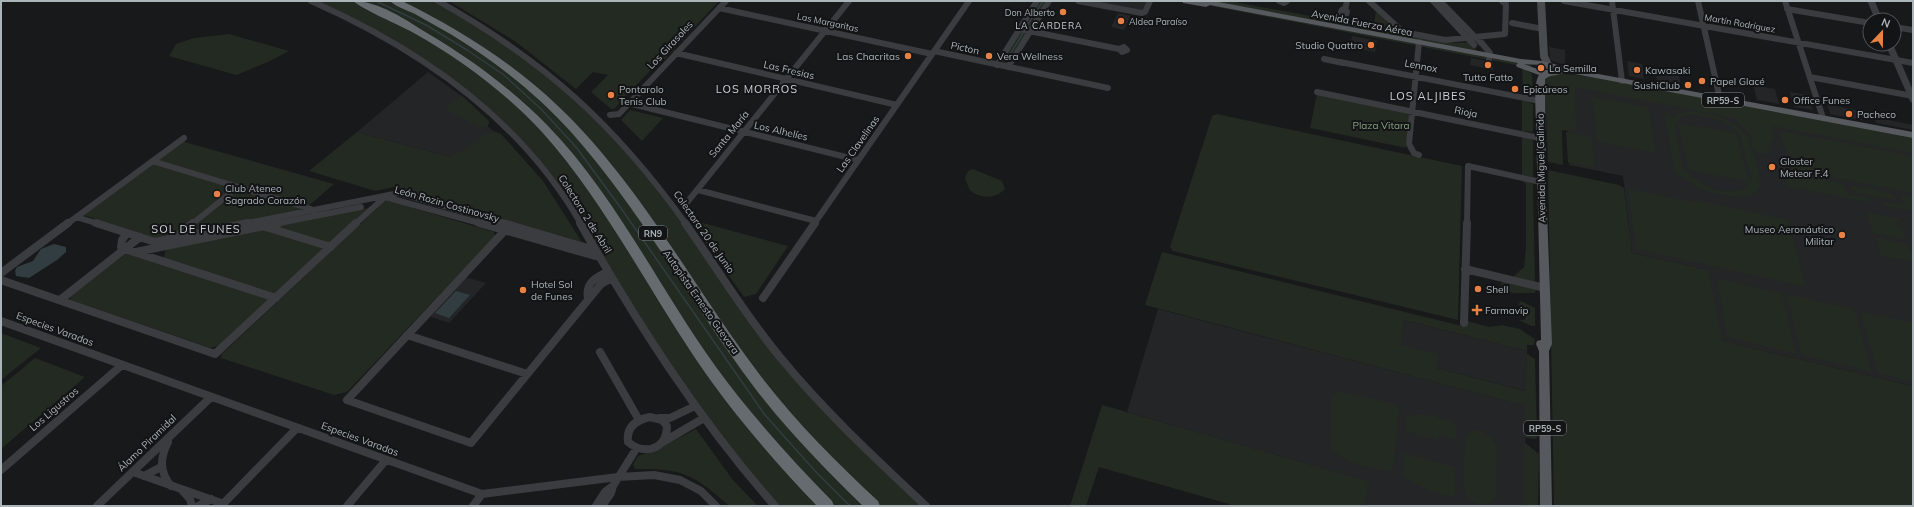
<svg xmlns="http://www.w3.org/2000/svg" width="1914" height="507" viewBox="0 0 1914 507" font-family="Mulish,sans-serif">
<rect width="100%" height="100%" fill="#18191a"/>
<path fill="#242527" d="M1078,1H1150L1146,11Z
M1118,13L1131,16L1124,30L1111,27Z
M1352,36L1377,41L1375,52L1350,47Z
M1549,47L1565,50V65L1550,60Z
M1471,58L1493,62V70L1470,65Z
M1627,61L1642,64L1644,79L1629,76Z
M1654,67L1678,71L1681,86L1657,81Z
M428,72L466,99L489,121L488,126L493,131L501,134L451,157L357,132Z
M1566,84L1913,151V386L1721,341L1709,270L1632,253L1623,176L1569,165Z
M1753,85L1775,89L1779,104L1757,100Z
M1790,92L1808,95L1813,110L1794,107Z
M1827,104L1855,110L1860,112L1862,120L1830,114Z
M1874,117L1913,125V130L1876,123Z
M465,277L486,283L449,323L429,316Z
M1158,309L1526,406L1524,506H1365L1367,481L1127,412Z
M1404,320L1527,351L1526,391L1437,368L1402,345Z"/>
<path fill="#232a22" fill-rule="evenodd" d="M311,1H438L534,61L630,152L779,356L926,506H775L695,406L582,227L527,150L435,67Z
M449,1H719L665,59L662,58L614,109H611L591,92L608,75L593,72L576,89L516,42Z
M1037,1H1049L1008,67L997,65Z
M1186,1H1229L1455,43L1471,42L1478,53L1532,63L1531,68Z
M1376,10L1395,30L1374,25Z
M229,34L289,51L268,62L236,75L169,56L176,44L194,38Z
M1522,67L1532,74L1533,97L1523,96Z
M1558,73L1591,77L1913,136V153L1773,126L1772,130L1775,138L1771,139L1772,142L1768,146L1771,150L1766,154L1759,153L1752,149L1751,136L1733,118L1575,87L1576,132L1562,130L1563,165L1548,162L1545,87L1541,86L1542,78Z
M1317,94L1410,113L1406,148L1310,128Z
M462,96L489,121L488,126L480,128L446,110L450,103Z
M1592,97L1648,107L1656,153L1597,142Z
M1522,100L1533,104V132L1522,131Z
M630,110L663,118L642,141L621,120Z
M1692,111C1713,114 1736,119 1748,138C1751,150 1760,170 1760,182C1761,207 1711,194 1698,188C1690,184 1684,176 1675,174L1664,113L1670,114L1671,118L1679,113ZM1691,115C1709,115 1727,121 1739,134L1752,178L1748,186C1727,200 1695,185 1682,166L1675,126C1676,118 1684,116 1691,115Z
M1217,114L1462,166L1458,320L1173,251L1170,247L1212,116Z
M1678,123L1736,133L1749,182L1689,170Z
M493,131L501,134L543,181L582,242L394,187L375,191L309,171L357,132L451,157L459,151L461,152L474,142L477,143L479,142L478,138L489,132L491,134Z
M1782,131L1913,156V193L1795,170L1792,168L1780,133Z
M1566,132L1592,137L1595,168L1568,162Z
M1522,136L1533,140V177L1522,175Z
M181,141L334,184L305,209L160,240L83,215Z
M973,169L1002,181L1005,189C996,199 980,199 970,190C968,187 966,181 965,178L968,171Z
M1548,170L1619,185L1624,188L1632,253L1709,270L1722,341L1913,386V506H1554Z
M1786,172L1839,183L1844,185L1848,194L1869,198L1871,203L1787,186L1784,173Z
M1521,180L1533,183V185L1535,282L1514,278V276L1524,267L1526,248V184Z
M1852,185L1891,193L1895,196L1896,200L1888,199L1855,192L1852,190Z
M1628,189L1693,202L1698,200L1788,220L1806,287L1636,249Z
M1903,195L1913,197V211L1885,206L1884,201L1903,204L1901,196Z
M386,200L494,232L495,236L347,392L334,395L221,358L222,354Z
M368,208L221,345L211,348L71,300L70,297L121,257L127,253L164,258L166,248Z
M1866,212L1899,219L1900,222H1896L1895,223L1902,228L1907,240L1873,233Z
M689,219L703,223L788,246L756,294L744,297Z
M1875,237L1908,244L1913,256V262L1881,256Z
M1162,252L1466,327L1467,321L1489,327L1502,325L1520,329L1535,339L1534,345H1527V351L1404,320L1402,345L1438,354L1437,368L1525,391L1527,354L1535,359L1537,438L1534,439L1524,437L1525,406L1145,305Z
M1717,278L1782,293L1796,354L1727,337Z
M1506,280L1536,289L1535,293H1513L1502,290L1501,283Z
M1787,294L1854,309L1872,372L1801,355Z
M1521,301L1535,308V326H1531L1519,320H1525V308L1518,305Z
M1860,311L1913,323V382L1878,373Z
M1,333L41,348L1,380Z
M35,358L85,377L1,449V386Z
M1341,391L1391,403L1399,408L1393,471L1391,472C1372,467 1335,464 1330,443L1331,399L1332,395Z
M1102,405L1368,481L1365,506H1236L1099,467L1086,506H1070Z
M1413,415C1427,414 1446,416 1456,426V440L1439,435V441L1405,431L1407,416Z
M696,429L733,480L758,506H729C694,475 684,468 635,469L633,465L638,456L653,451Z
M1472,431H1479L1493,438L1497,449L1496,495C1494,500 1491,504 1485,504C1453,507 1466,457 1465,439L1467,434Z
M1524,442L1539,454L1538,506H1524Z
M1403,453L1455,467V496C1442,499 1414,483 1403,477L1402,473L1405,469L1403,459Z"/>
<path fill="#313d40" d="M54,244L66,247V252L57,260L29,278L16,276L15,271L17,267L33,261L41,249Z
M456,291L470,295L449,318L435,313Z"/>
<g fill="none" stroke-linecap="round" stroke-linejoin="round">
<path stroke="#313d40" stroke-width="1.5" d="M376,1L426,25L467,50L504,75L541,109L576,147L623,211L765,415L816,472L850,506
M1027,26L1043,1
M1006,61L1023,33"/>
<path stroke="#3a3c3f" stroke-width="6" d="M311,1C420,49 521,119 581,224
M438,1C545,61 615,125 686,224
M1078,1L1142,13L1145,12L1150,1
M1279,1L1284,3L1287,1
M1369,1L1403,32L1445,40L1505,34L1506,4L1502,1
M1433,1L1474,45
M1440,1L1482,44
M1564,1L1913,63
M1612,1L1622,81
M1698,1L1720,99
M1785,1L1823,118
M719,8L932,54
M1787,9L1870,23
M1341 12a3 3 0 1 1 6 0a3 3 0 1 1-6 0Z
M1345,10L1347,1
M1512,23L1543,29
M1894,27L1913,30
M1019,29L1119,49
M1480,41L1490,53L1489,59
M1419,42L1409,144L1414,153L1419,155
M1124,47L1127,50L1122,52L1119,49Z
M934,51L1108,88
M676,53L897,105
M1324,59L1343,63
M1340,62L1540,101
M997,65L1037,1
M1008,67L1049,1
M1810,77L1913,96
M1317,92L1540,138
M628,103L858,160
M610,115L619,114L726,1
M152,161L311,209L313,212
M698,190L816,221
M385,197L483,224
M685,205L849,1
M76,217L99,224
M67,224L184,138
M192,224L238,187
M243,224L399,193L507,224
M274,224L361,207
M355,224L385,197
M814,224L969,1
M1467,224L1468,166L1541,182"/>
<path stroke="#3a3c3f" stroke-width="8" d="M96,223L155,242L248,223
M479,223L599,257
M503,223L595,250
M580,223C637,323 699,420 775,506
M685,223C717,268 745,315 780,357C824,411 875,458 926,506
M510,225L347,400L471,443L601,284L612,278
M266,227L331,247
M127,233L122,240L121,247L125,249L276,298
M176,237L193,223
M136,252L279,223
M1465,269L1545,288
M1,273L68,223
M1,280L215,354L356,223
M588,298C585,283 596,277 608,272
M763,298L815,223
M60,300L140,237
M1,321L482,494L618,477L654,475L680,480L701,491L716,506
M1464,323L1467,223
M407,335L527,374
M600,352L639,420
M650,417L662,420L667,426C667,449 645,456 628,442C626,427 636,420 650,417Z
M660,418H670L695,406
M168,442C160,458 159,471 171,486
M663,442L704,418
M1,470L122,365
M133,472L224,504
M144,476L161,467
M182,490L190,499L192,506
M97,506L211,397
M198,506L211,499
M221,506L297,428
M347,506L386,460
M473,506L482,494
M596,506L605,492L613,486L636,449
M602,506L611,493L613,486"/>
<path stroke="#3a3c3f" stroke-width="7" d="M1871,1L1879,20
M1889,44L1913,99"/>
<path stroke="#484c4f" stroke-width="8" d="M1541,1L1544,56L1548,65"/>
<path fill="#565a5e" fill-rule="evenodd" d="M1182,1H1213L1521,59L1542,61L1582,71L1913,132V138L1564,72C1558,77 1553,73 1545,79L1546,186L1552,344L1549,351L1552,506H1540L1539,351L1536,344L1537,341L1541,340L1536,123C1536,113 1533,83 1539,75L1517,67L1516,65L1518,63L1210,5L1206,7L1183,3ZM1524,64L1540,65L1554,70H1540Z"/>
<path fill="#666b70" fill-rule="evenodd" d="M353,1C379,1 406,20 427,33C471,59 512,89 548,126C616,196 659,288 716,367C751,415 791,459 832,501L834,506H817C772,459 729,409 693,355C643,280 602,199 542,132C505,92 459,58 412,32C399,25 362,9 353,1Z
M390,1H402C459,29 513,63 559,107C641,185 694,289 763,379C797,423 837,463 878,501L880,506H863C824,468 787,430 754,387C691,303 641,211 571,132C537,94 496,62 452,35C440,28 427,21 415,14C407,10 396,7 390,1Z"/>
</g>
<g fill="#e78144" stroke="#131415" stroke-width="1.5">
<circle cx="1063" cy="12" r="4"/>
<circle cx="1121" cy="21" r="4"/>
<circle cx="1371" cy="45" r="4"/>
<circle cx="908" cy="56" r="4"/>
<circle cx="989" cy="56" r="4"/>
<circle cx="1488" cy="65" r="4"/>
<circle cx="1541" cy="68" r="4"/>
<circle cx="1637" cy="70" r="4"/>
<circle cx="1702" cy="81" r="4"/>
<circle cx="1688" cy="85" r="4"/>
<circle cx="1515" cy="89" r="4"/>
<circle cx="611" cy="95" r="4"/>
<circle cx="1785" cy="100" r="4"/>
<circle cx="1849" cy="114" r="4"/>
<circle cx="1772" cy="167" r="4"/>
<circle cx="217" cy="194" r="4"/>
<circle cx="1842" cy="235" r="4"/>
<circle cx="1478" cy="289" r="4"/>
<circle cx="523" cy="290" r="4"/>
<path d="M1475 304h4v4h4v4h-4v4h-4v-4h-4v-4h4z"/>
</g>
<g text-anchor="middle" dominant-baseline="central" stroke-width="4" stroke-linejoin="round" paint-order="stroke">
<g font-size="9" fill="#abb4b9" stroke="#131415" text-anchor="end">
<text x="1055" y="12">Don Alberto</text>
<text x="1129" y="21" text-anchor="start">Aldea Paraíso</text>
</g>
<g font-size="9" fill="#abb4b9" stroke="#131415">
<text transform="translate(828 22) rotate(12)">Las Margaritas</text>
<text transform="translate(1740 23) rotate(10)">Martín Rodríguez</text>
</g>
<g font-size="9" letter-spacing="1" fill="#ccd1d5" stroke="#131415">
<text x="1049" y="25">LA CARDERA</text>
</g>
<g fill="#131415" stroke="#7d8488" stroke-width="1">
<rect x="1702" y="93" width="42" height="14" rx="3"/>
<rect x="639" y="226" width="28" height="14" rx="3"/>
<rect x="1524" y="421" width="42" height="14" rx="3"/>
</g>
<g font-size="9" font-weight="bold" fill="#abb4b9">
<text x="1723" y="100">RP59-S</text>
<text x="653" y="233">RN9</text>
<text x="1545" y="428">RP59-S</text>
</g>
<g font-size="10" fill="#abb4b9" stroke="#131415">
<text transform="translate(1362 23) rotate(11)">Avenida Fuerza Aérea</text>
<text transform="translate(670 45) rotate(-47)">Los Girasoles</text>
<text transform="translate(965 48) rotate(12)">Picton</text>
<text transform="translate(1421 66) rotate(11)">Lennox</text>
<text transform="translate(789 70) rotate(13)">Las Fresias</text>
<text transform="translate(1466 112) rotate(12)">Rioja</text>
<text transform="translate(781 131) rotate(13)">Los Alhelíes</text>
<text transform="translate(729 134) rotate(-51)">Santa María</text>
<text transform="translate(858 144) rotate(-55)">Las Clavelinas</text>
<text transform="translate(1541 168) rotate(-91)">Avenida Miguel Galindo</text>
<text transform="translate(447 204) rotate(16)">León Rozin Costinovsky</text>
<text transform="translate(585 214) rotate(58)">Colectora 2 de Abril</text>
<text transform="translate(704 232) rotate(55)">Colectora 20 de Junio</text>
<text transform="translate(701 302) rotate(55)">Autopista Ernesto Guevara</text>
<text transform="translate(55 329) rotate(20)">Especies Varadas</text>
<text transform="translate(54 409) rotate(-41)">Los Ligustros</text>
<text transform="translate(360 439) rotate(20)">Especies Varadas</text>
<text transform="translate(147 443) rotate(-44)">Álamo Piramidal</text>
</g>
<g font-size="10" fill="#abb4b9" stroke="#131415" text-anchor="start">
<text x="1363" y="45" text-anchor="end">Studio Quattro</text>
<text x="900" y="56" text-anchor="end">Las Chacritas</text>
<text x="997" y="56">Vera Wellness</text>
<text x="1549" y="68">La Semilla</text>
<text x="1645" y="70">Kawasaki</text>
<text x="1488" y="77" text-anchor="middle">Tutto Fatto</text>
<text x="1710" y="81">Papel Glacé</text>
<text x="1680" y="85" text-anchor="end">SushiClub</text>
<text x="619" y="89">Pontarolo<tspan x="619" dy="12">Tenis Club</tspan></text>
<text x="1523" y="89">Epicúreos</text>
<text x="1793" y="100">Office Funes</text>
<text x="1857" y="114">Pacheco</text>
<text x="1780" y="161">Gloster<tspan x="1780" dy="12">Meteor F.4</tspan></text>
<text x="225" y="188">Club Ateneo<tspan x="225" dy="12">Sagrado Corazón</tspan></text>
<text x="1834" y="229" text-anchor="end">Museo Aeronáutico<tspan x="1834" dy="12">Militar</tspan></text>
<text x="531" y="284">Hotel Sol<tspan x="531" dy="12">de Funes</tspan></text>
<text x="1486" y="289">Shell</text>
<text x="1485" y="310">Farmavip</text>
</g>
<g font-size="10" fill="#8ba384" stroke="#131415">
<text x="1381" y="125">Plaza Vitara</text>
</g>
<g font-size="11" letter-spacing="1" fill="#ccd1d5" stroke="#131415">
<text x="757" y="89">LOS MORROS</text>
<text x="1428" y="96">LOS ALJIBES</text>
<text x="196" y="229">SOL DE FUNES</text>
</g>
</g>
<rect width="1914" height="507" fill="none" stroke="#abb4b9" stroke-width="4"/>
<g transform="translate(1882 32) rotate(22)"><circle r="19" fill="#131415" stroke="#505457"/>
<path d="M0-3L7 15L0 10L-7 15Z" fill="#e78144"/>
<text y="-6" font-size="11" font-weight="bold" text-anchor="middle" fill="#abb4b9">N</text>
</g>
</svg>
